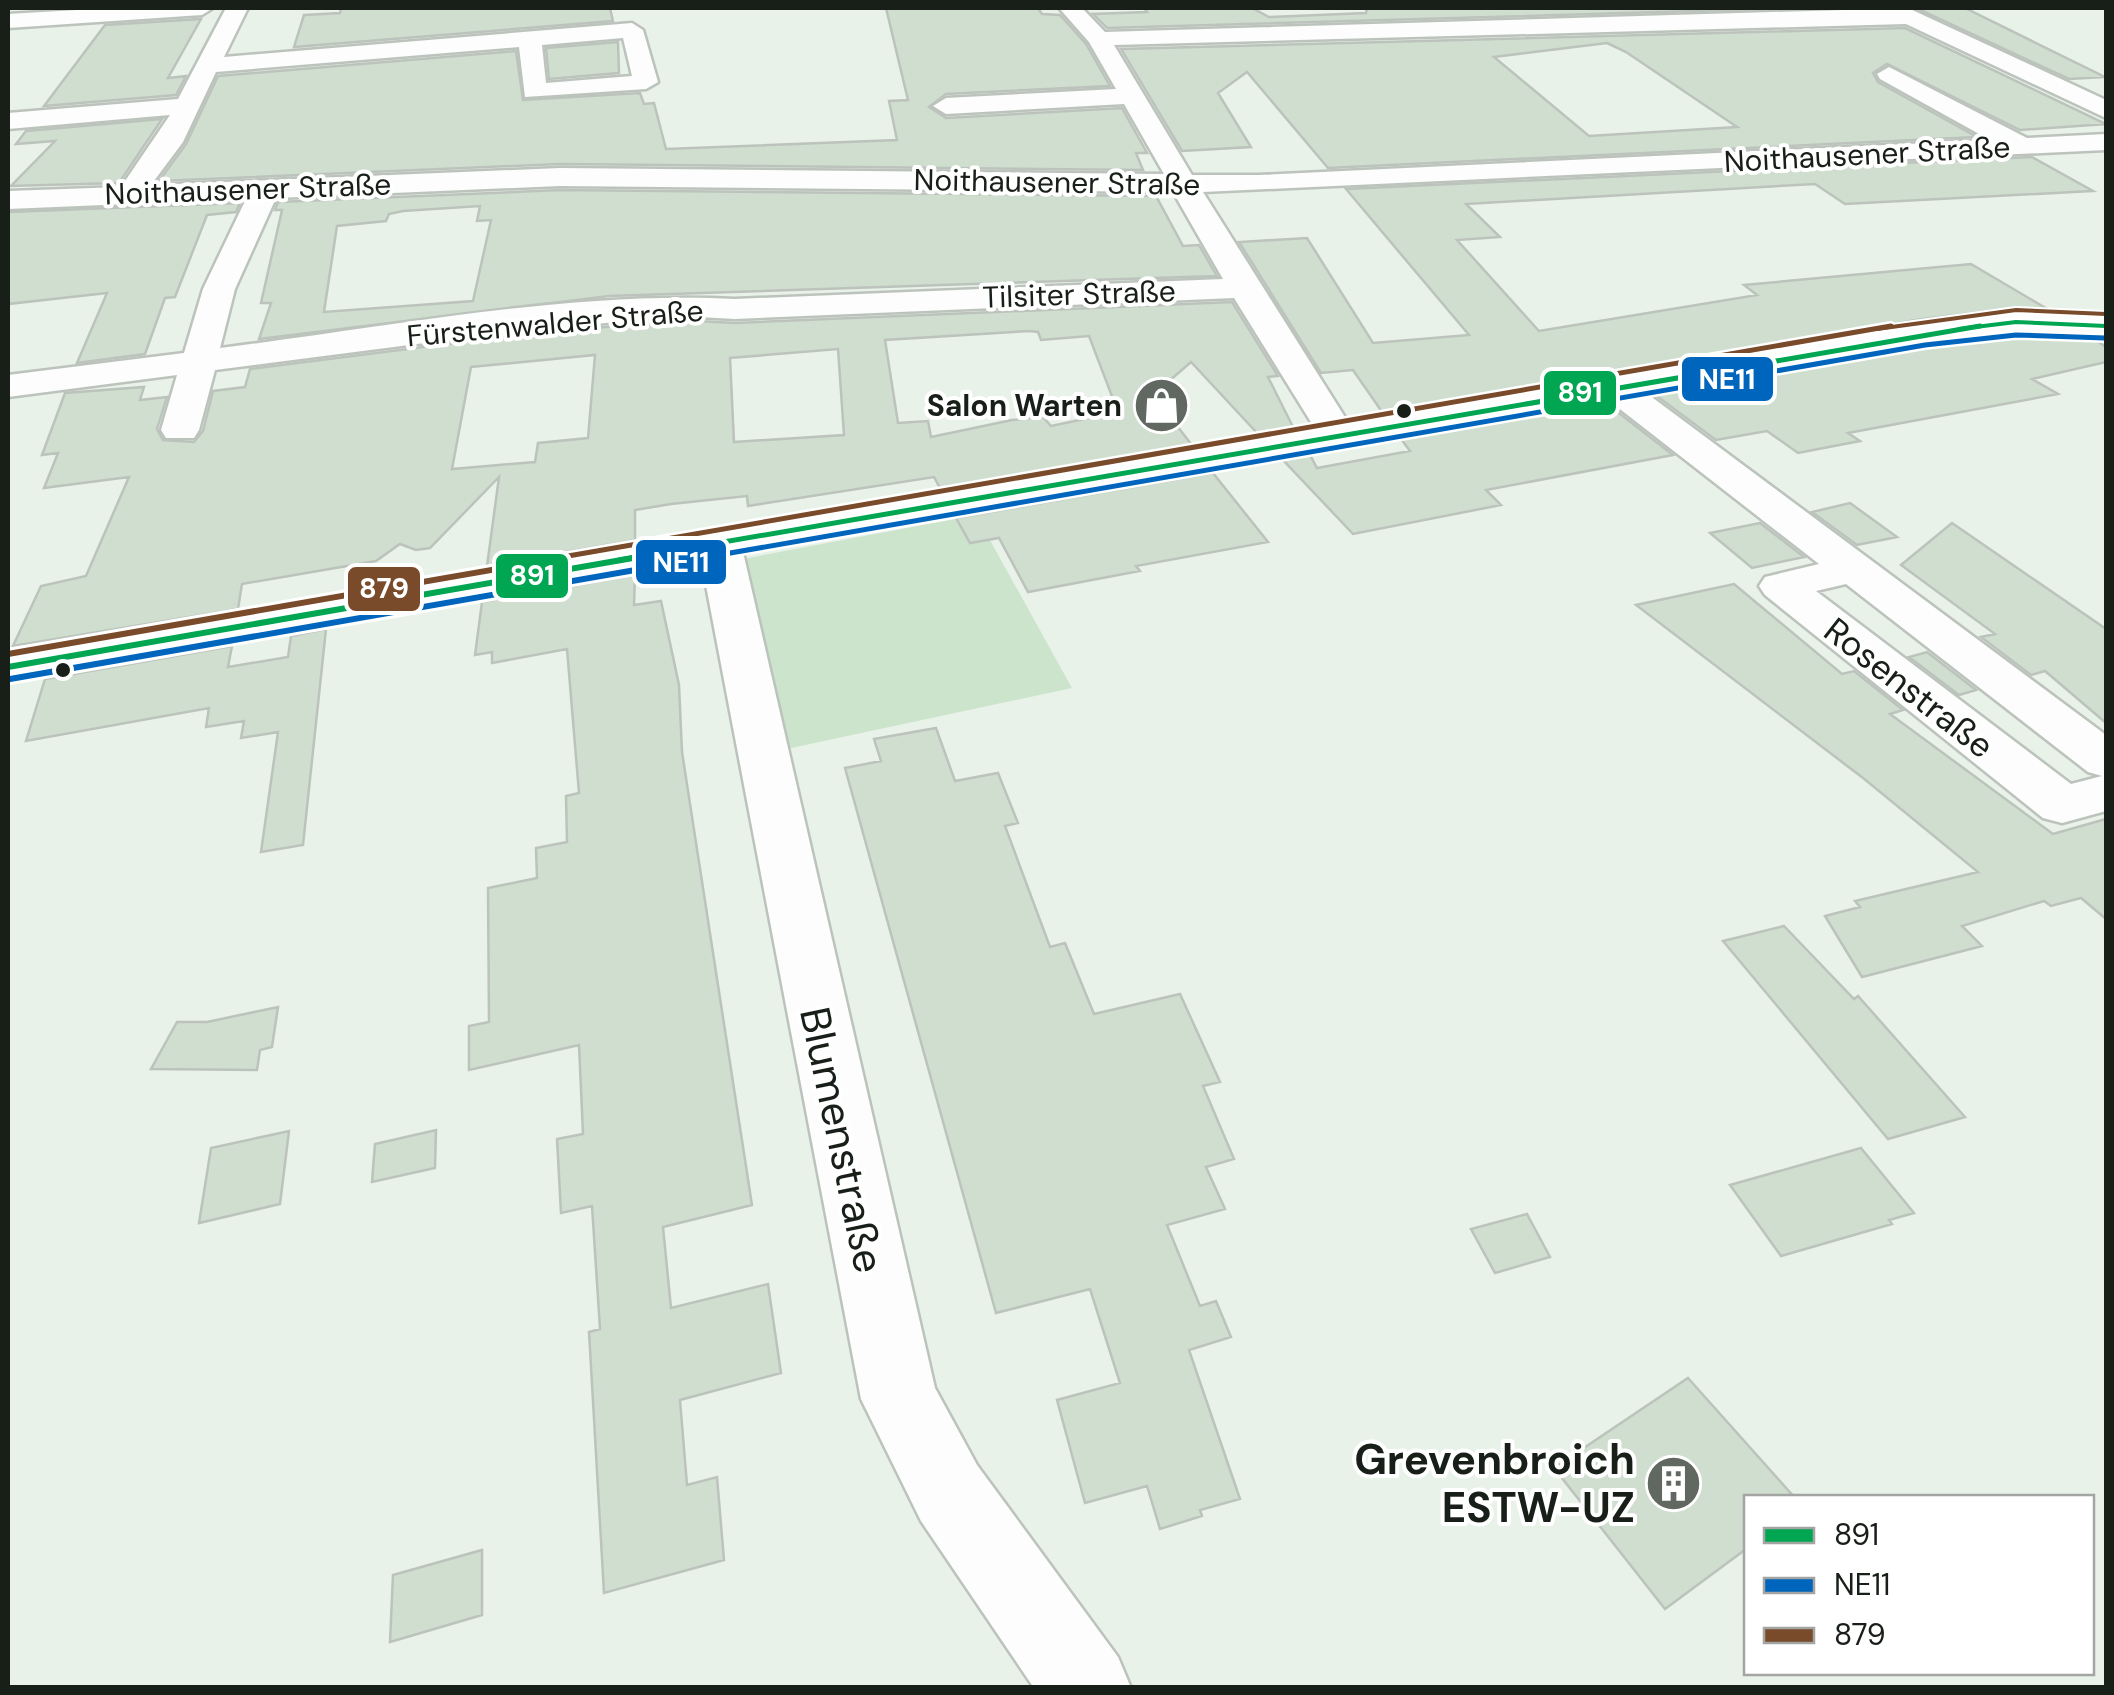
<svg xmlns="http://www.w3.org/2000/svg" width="2114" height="1695" viewBox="0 0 2114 1695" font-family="'DM Sans',sans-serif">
<rect width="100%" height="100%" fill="#e9f2e9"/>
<path fill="#cce3cc" d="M976,515L1072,688L777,751L732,561Z"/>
<path fill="#cfdece" stroke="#bcc3bc" stroke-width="2.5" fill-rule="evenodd" d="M341,8H610L613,21L294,47L304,15L340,13Z
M886,8H1038L1042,14L1060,15L1086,44L1110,86L946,94L929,107L946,118L1122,108L1147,153H1136L1143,170L560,164L159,181L186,144L218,76L516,51L523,100L640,93L644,104L654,103L666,149L897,140L889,101L908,100Z
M1144,8H1252L1269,17L1366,13L1367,8H1799L1107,28L1093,14L1147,12Z
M1916,8H1965L2105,77L2069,79Z
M201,19L168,78L186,76L176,95L44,106L105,25Z
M1905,28L2106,124L2020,130L1887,64L1873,73L1878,82L1977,137L1328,168L1247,72L1218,93L1251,147L1182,151L1121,49ZM1607,43L1626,52L1737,127L1589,136L1494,57Z
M618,42L619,73L549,79L546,48Z
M162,119L119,183L11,186L55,141L16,144L26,131Z
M2032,157L2093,191L1845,204L1815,184L1466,204L1500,237L1457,240L1539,331L1757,295L1744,285L1971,264L2049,310L2016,308L1922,319L1382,412L1353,370L1321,373L1239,242L1307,238L1373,343L1469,335L1346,189Z
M560,190L1156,196L1183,246L1199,245L1217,276L609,296L259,339L271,303H261L282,210H275L278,202ZM480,206L477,221L491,220L473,301L324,312L337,226L386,221L389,214L403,211Z
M240,203L236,212L207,215L175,297L165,298L145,354L77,363L107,293L8,304V212Z
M1232,302L1278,376L1268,377L1293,427L1257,433L1191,362L1153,395L1191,444L940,488L934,477L748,506L747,496L671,504L635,510V540L487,566L499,477L430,548L416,550L400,544L376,561L242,584L238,609L13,646L41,586L86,576L129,477L44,488L58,453L42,455L65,393L144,387L140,400L167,397L157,429L163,440L194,442L203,431L213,391L245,387L250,369L510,336L680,320L735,323ZM1029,331L1038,332L1041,340L1089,336L1118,412L1051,426L1043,417L1012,420L931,437L928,421L898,423L885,340ZM838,349L844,435L734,442L730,358ZM595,355L588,438L538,443L535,462L452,469L471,367Z
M2016,336L2094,339L2106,347V362L2032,379L2058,394L1848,433L1860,441L1798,453L1767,431L1716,440L1654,394L1924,347Z
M1606,403L1673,455L1486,490L1501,505L1353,534L1283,460L1310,455L1317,468L1410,451L1401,439Z
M1213,473L1268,542L1136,566L1140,571L1028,592L999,538L970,543L956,518Z
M1850,503L1897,537L1857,545L1812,512Z
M1760,523L1804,557L1752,568L1710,533Z
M1952,523L2106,629V723L2045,671L2031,675L1981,637L1995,634L1901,565Z
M635,575L634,605L661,601L679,685L682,752L752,1205L663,1227L671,1308L768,1284L781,1373L680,1400L687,1485L717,1477L724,1560L604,1593L589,1332L600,1329L592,1206L561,1213L557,1139L583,1134L579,1045L469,1070V1026L489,1022L488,888L537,878L536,848L567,842L566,796L579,793L567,649L492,663V652L475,655L482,602Z
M1734,584L1842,674L1854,671L1903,710L1890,714L2053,834L2106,819V919L2081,898L2051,906L2044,901L1962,926L1982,946L1862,977L1825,916L1860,907L1855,901L1978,872L1863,778L1636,605Z
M326,629L303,845L261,852L278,732L241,738L244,721L206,727L209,708L26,741L45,679L232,646L228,667L288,657L291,636Z
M1927,652L1976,690L1959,695L1909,657Z
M936,728L955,781L998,773L1018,823L1005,826L1050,947L1065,943L1094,1014L1180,994L1220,1082L1203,1086L1234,1159L1206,1167L1225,1209L1167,1225L1200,1306L1216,1301L1231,1337L1189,1350L1240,1499L1200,1510L1202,1516L1160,1529L1147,1486L1085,1503L1057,1400L1120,1383L1090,1289L996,1313L845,768L881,761L874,739Z
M1784,926L1854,999L1858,996L1965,1117L1888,1139L1723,941Z
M278,1007L272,1047L260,1050L257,1070L151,1069L177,1022H207Z
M436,1130L435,1168L372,1182L375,1144Z
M289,1131L280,1204L199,1223L211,1148Z
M1861,1148L1914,1213L1889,1220L1892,1224L1781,1256L1730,1185Z
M1527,1214L1550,1257L1495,1273L1471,1229Z
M1688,1378L1795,1498H1746V1549L1665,1609L1554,1468Z
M482,1550V1615L390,1642L393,1575Z"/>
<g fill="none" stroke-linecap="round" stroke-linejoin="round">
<defs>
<path id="minor" d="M111,8H213L202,15L8,28V14Z
M226,8H248L224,57L632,23L643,30L658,82L646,89L525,97L519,47L216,72L183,142L151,185L560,168L1164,174L1124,104L946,114L933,106L946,98L1116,89L1089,42L1059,8H1082L1105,32L1908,8L2106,100V118L1906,24L1114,45L1192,175H1259L1990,140L1880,79L1877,74L1889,67L2027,138L2106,134V150L1203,192L1348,422L1923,323L2016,312L2106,316V336L2016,332L1923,343L1645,392L2106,735V811L2062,823L2043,818L1765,595L1759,586L1765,577L1819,564L1607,399L743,552L935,1388L977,1465L1118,1657L1131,1688H1034L921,1521L861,1399L701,559L8,682V652L1314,427L1234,298L735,319L680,316L510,332L215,370L199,430L194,438H166L161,430L177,375L8,397V375L184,353L203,289L246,199L8,209V191L121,187L170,115L8,129V113L178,99ZM623,38L632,76L546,83L542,45ZM560,186L1173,192L1223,279L735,299C573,290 383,328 220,348L235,289L276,198ZM1846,584L2088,772L2102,776L2071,784L1816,591Z"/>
</defs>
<use href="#minor" stroke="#bcc3bc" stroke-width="5"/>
<use href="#minor" fill="#fcfdfc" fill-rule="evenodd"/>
<defs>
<path id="bus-1-far2" d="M1959,329L2016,322L2106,326"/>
<path id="bus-1-far1" d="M619,560L1980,326"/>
<path id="bus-1" d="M8,667L633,558"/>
<path id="bus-2-far1" d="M690,560L1925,345L2016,335L2105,338"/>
<path id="bus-2" d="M10,679L704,558"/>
<path id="bus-3-far2" d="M1877,329L2016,310L2106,314"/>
<path id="bus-3-far1" d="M545,560L1891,326"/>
<path id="bus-3" d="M8,654L560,558"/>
</defs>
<use href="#bus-1-far2" stroke="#fff" stroke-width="8"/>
<use href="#bus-1-far1" stroke="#fff" stroke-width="10"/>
<use href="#bus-1" stroke="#fff" stroke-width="12"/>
<use href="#bus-2-far1" stroke="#fff" stroke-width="10"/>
<use href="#bus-2" stroke="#fff" stroke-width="12"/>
<use href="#bus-3-far2" stroke="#fff" stroke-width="8"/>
<use href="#bus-3-far1" stroke="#fff" stroke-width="10"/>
<use href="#bus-3" stroke="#fff" stroke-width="12"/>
<use href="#bus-1-far2" stroke="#00a651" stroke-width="4"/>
<use href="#bus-1-far1" stroke="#00a651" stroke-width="5"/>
<use href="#bus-1" stroke="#00a651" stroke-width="6"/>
<use href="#bus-2-far1" stroke="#0065bd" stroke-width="5"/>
<use href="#bus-2" stroke="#0065bd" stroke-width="6"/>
<use href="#bus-3-far2" stroke="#7a4b2a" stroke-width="4"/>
<use href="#bus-3-far1" stroke="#7a4b2a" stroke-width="5"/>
<use href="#bus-3" stroke="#7a4b2a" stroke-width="6"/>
</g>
<defs>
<symbol id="shop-disc" viewBox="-11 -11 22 22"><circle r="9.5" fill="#616861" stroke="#fff"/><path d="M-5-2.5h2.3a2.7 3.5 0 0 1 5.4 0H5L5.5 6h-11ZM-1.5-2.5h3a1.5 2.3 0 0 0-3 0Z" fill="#fff"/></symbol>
<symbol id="building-disc" viewBox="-11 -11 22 22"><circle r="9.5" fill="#616861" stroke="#fff"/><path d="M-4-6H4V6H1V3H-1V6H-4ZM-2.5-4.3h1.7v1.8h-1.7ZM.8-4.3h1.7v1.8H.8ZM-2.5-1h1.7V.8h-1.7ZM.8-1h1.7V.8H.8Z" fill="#fff"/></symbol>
</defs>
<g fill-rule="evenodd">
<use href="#shop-disc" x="1130" y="374" width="63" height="63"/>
<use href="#building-disc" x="1642" y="1452" width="63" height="63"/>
</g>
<g fill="#181e18" stroke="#fff" stroke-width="4">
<circle cx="1404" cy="411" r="9"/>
<circle cx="63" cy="670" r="9"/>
</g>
<g text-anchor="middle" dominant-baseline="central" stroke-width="8" stroke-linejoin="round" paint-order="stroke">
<g font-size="30" fill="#181e18" stroke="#fff">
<text transform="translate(1867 154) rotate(-3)">Noithausener Straße</text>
<text transform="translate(1057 182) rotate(1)">Noithausener Straße</text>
<text transform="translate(248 189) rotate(-2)">Noithausener Straße</text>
<text transform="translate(1079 294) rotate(-2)">Tilsiter Straße</text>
<text transform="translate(555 323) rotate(-5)">Fürstenwalder Straße</text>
</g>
<g font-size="30" font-weight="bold" fill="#181e18" stroke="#fff" text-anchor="end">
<text x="1122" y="405">Salon Warten</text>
</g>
<g font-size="35" fill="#181e18" stroke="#fff">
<text transform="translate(1909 688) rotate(38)">Rosenstraße</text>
</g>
<g font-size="42" fill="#181e18" stroke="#fff">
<text transform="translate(842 1140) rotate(78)">Blumenstraße</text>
</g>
<g font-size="42" font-weight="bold" fill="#181e18" stroke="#fff" text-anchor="end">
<text x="1635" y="1459">Grevenbroich<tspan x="1635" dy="48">ESTW-UZ</tspan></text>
</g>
</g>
<g stroke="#fff" stroke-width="4">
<rect x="1680" y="355" width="95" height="48" rx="10" fill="#0065bd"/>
<rect x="1542" y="369" width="76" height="48" rx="10" fill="#00a651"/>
<rect x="634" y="538" width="94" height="48" rx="10" fill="#0065bd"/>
<rect x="494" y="552" width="76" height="48" rx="10" fill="#00a651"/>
<rect x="346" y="565" width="76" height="48" rx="10" fill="#7a4b2a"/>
</g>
<g font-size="28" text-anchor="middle" font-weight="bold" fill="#fff">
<text x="1727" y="389">NE11</text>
<text x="1580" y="402">891</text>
<text x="681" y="572">NE11</text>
<text x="532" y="585">891</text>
<text x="384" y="598">879</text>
</g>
<rect width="2114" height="1695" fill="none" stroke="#181e18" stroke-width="20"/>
<rect x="1744" y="1495" width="350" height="180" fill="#ffffff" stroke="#a3a5a3" stroke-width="2.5"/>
<rect x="1764" y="1528" width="50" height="15" fill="#00a651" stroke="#a3a5a3" stroke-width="2.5"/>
<text x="1834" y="1545" font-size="30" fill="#181e18">891</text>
<rect x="1764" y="1578" width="50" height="15" fill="#0065bd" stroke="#a3a5a3" stroke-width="2.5"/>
<text x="1834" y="1595" font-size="30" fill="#181e18">NE11</text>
<rect x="1764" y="1628" width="50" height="15" fill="#7a4b2a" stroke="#a3a5a3" stroke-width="2.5"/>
<text x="1834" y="1645" font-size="30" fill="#181e18">879</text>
</svg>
